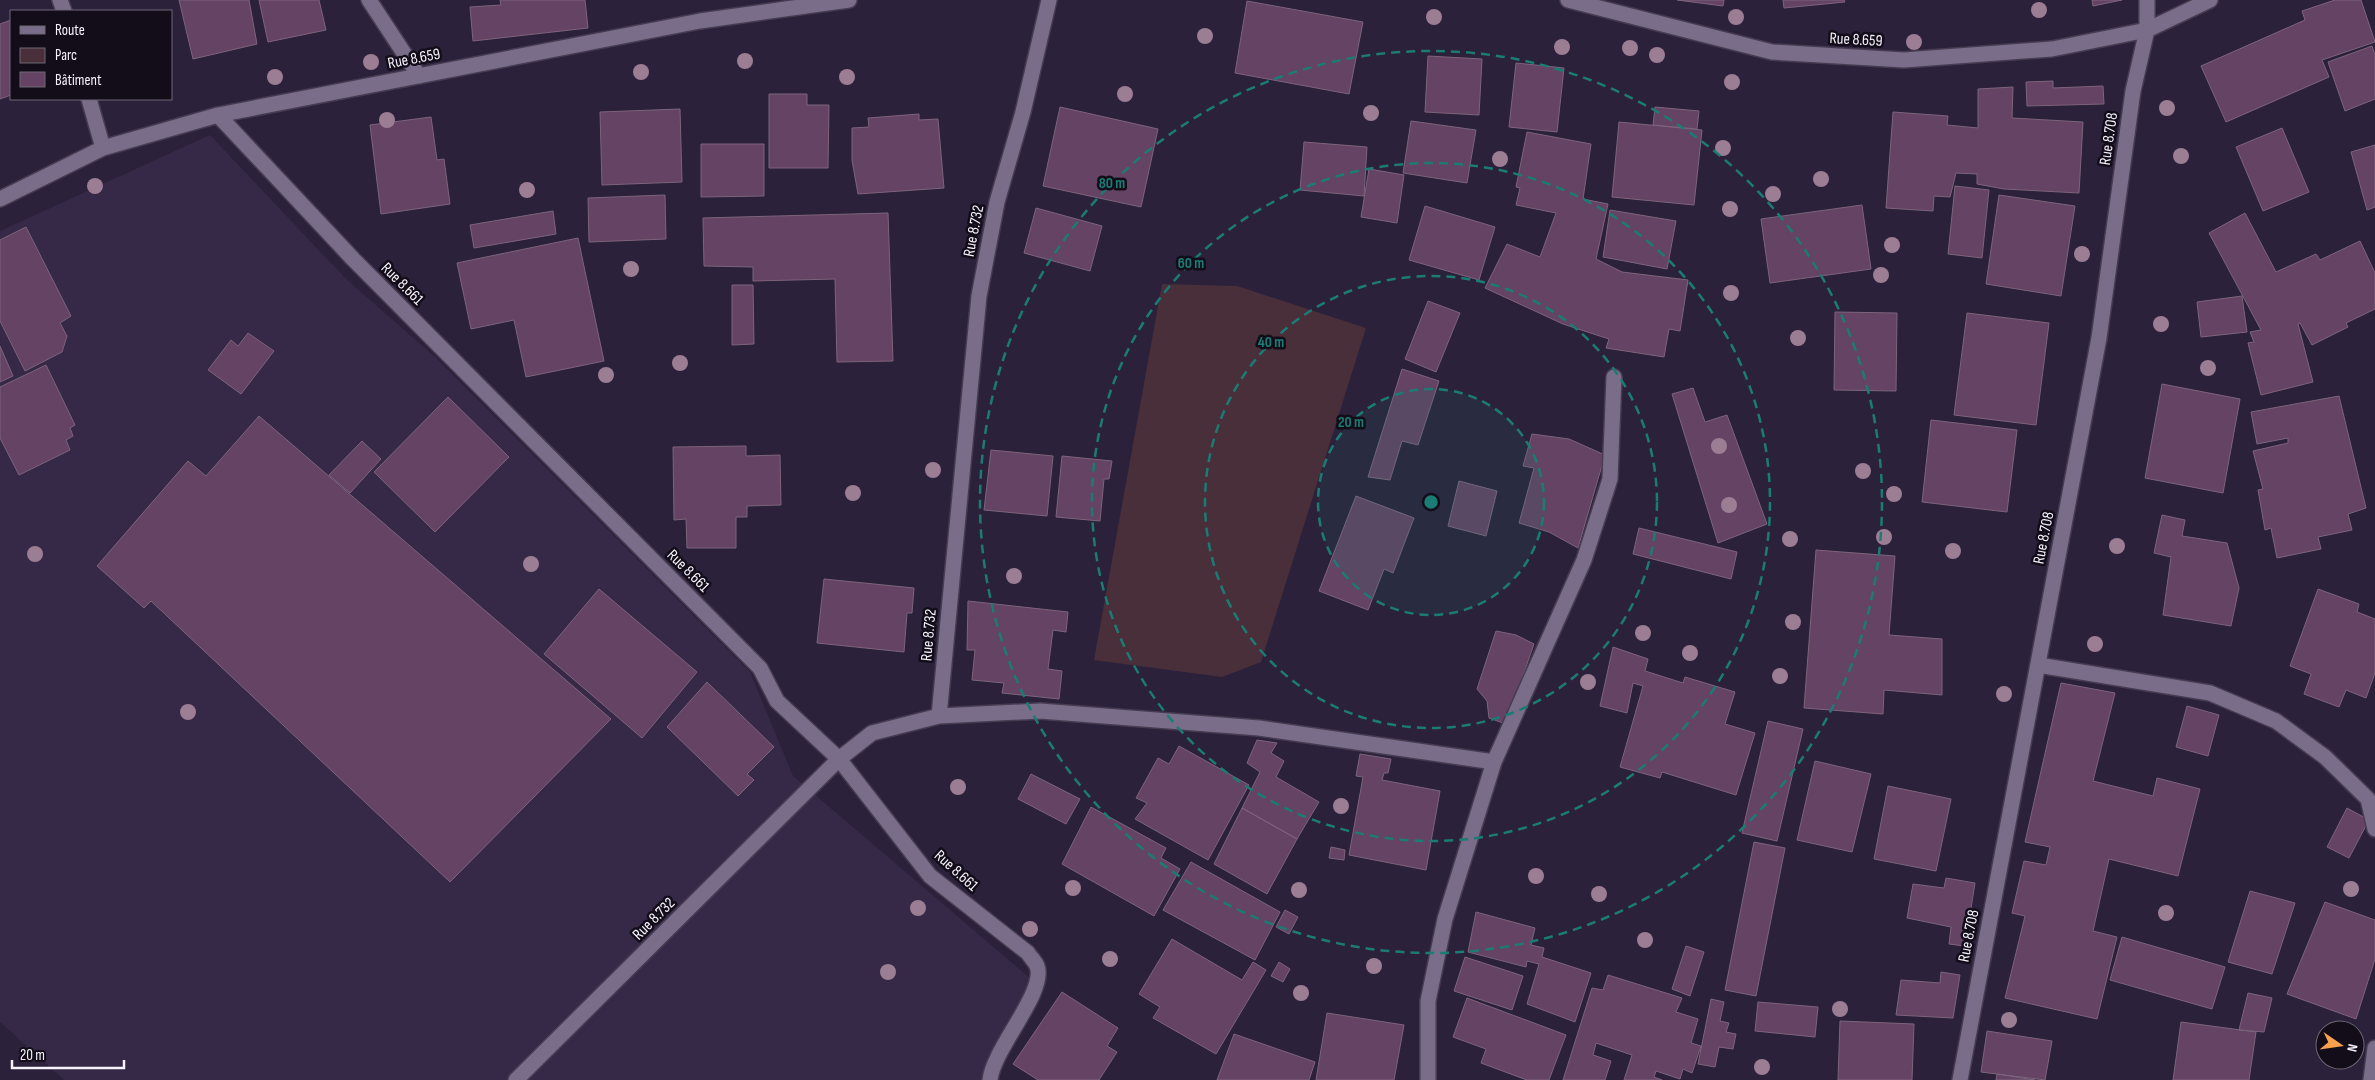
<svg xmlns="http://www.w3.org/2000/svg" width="2375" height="1080" viewBox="0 0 2375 1080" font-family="'Sofia Sans Condensed',sans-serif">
<rect width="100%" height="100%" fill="#2c213a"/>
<path fill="#362847" d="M210,135L346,279L434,356L750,672L793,776L1032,980L982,1080H64L0,1022V231Z"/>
<path fill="#482f3a" d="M1162,284L1237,286L1366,328L1261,662L1222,677L1094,660Z"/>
<path fill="#644364" stroke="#7d647c" d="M179,0H249L257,44L193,59Z
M259,0H319L326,30L268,42Z
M500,0H585L588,28L473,41L470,7L501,5Z
M1677,0H1724L1723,6Z
M1783,0H1844L1845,2L1784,8Z
M2092,0H2122L2093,6Z
M2335,0H2361L2375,42L2322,60L2329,77L2226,122L2201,66L2305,20L2302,11Z
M1247,1L1363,22L1349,94L1235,73Z
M11,20V95L0,99V24Z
M2372,46L2375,55V99L2345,111L2328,62Z
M1428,56L1482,59L1479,115L1425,112Z
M1516,63L1564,68L1557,132L1509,127Z
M2053,81V88L2103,86L2104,104L2027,106L2026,82Z
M2013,87L2012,118L2083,122L2079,193L2004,189L1977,184V174L1956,173L1950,197L1934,196L1933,211L1886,208L1893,112L1948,116L1947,125L1978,128V89Z
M769,94H807V105H829L828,168H769Z
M1060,107L1158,129L1141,207L1043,186Z
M1655,107L1699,111L1697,129L1653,125Z
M680,109L682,182L602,185L600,112Z
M919,114V120L938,119L944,188L858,194L852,160V128L869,127L868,118Z
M431,117L437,160L444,159L450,204L381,214L370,125Z
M1411,121L1476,130L1467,183L1403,173Z
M1619,122L1702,130L1694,205L1612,197Z
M2282,128L2309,192L2263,211L2236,147Z
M1527,132L1591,144L1583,199L1608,204L1596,259L1622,272L1688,280L1680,331L1669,329L1664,357L1606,348L1609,339L1563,324L1485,288L1507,244L1540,257L1556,213L1516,205L1520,188L1516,187Z
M1304,142L1367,147L1364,196L1300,190Z
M701,144H764V196L701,197Z
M2375,145V207L2367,210L2351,152Z
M1369,169L1404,175L1397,223L1361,217Z
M1955,186L1989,190L1982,258L1948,254Z
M665,195L666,239L589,242L588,198Z
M1999,195L2075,206L2061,296L1986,284Z
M1862,205L1871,269L1770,283L1761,219Z
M1425,206L1495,227L1479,280L1409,260Z
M1036,208L1102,226L1090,271L1024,253Z
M1610,210L1676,221L1667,269L1603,257Z
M553,211L556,234L474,248L470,225Z
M888,213L893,361L837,362L835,279L753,281V267L704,266L703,218Z
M2245,213L2276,272L2316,254L2320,260L2360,241L2375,273V309L2346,323L2348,327L2312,345L2300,323L2298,324L2313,382L2261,395L2248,343L2254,342L2250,332L2261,330L2209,233Z
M26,227L71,316L60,323L67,336L62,352L25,371L0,321V240Z
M578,238L604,361L526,377L514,320L471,329L457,263Z
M732,285H753L754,344L732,345Z
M2242,296L2247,332L2201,337L2197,302Z
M1428,301L1460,313L1436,372L1405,359Z
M1835,312L1897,313L1896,391L1834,390Z
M1967,313L2049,323L2036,425L1954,415Z
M248,333L274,351L241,394L208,370L231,340L238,346Z
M0,346L13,376L0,382Z
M46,365L75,425L70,428L73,436L66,440L70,450L19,475L0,438V387Z
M1402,369L1439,381L1418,445L1402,441L1390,480L1368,477Z
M2162,384L2240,399L2223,493L2145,478Z
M1693,388L1705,422L1727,415L1767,524L1718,543L1672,394Z
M2339,396L2366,508L2348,514L2352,530L2318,537L2321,549L2277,558L2271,528L2265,530L2258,490L2263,489L2253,451L2288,443V438L2257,444L2251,412Z
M448,397L509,457L435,532L374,472Z
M259,416L611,719L450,882L151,601L144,608L97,566L188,461L206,476Z
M1931,420L2017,430L2007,512L1922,502Z
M1532,434L1569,439L1605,455L1578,548L1549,532L1519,523L1534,468L1523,466Z
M362,441L381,459L350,493L329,475Z
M746,446V456L780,455L781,505L747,506V517H736V548H687L686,519L674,520L673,447Z
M991,450L1053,456L1047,516L984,510Z
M1062,456L1112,461L1109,479H1104L1100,521L1056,517Z
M1459,481L1497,491L1486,536L1448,526Z
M1356,496L1414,518L1393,573L1384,569L1368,610L1319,591Z
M2162,515L2185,520L2182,536L2227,543L2239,588L2231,626L2163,615L2171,557L2154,553Z
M1639,528L1737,552L1731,579L1633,554Z
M1816,550L1895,556L1889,635L1942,639V695L1884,690L1883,714L1804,708Z
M824,579L914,588L912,613H907L904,652L817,643Z
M599,589L697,672L642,738L544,654Z
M2318,589L2359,604L2357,612L2375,619V673L2366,698L2346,690L2339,707L2304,694L2311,674L2290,666Z
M968,601L1068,612L1066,632L1053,630L1048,669L1062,671L1059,699L1002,693L1004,683L972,680L975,650H967Z
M1496,631L1516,635L1534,644L1506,724L1489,718L1487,701L1477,689Z
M1613,647L1648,659L1645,671L1683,683L1685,677L1735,692L1725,724L1755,733L1736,795L1662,772L1660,778L1620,767L1643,686L1633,683L1627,713L1600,706Z
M707,682L774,747L747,774L754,780L738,796L667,727Z
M2061,683L2115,693L2093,781L2153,796L2157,778L2200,789L2178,876L2109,859L2093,931L2117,937L2097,1019L2005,998L2025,916L2012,913L2024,861L2046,865L2050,847L2025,842Z
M2187,706L2219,715L2208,756L2176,747Z
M1768,721L1803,729L1777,841L1742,833Z
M1257,740L1277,743L1271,753L1284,761L1276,777L1319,802L1297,839L1242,808L1260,772L1247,763Z
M1179,746L1249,785L1208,860L1135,819L1147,803L1136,798L1158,758L1169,764Z
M1360,754L1391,759L1388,773H1384L1382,780L1440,791L1426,870L1349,855L1363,777L1356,776Z
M1815,761L1871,774L1852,852L1797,840Z
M1031,774L1080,799L1066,824L1018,799Z
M1888,786L1951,799L1936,871L1874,859Z
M1091,807L1166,848L1161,858L1180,869L1154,916L1062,864Z
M1242,808L1297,839L1267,894L1214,864Z
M2347,808L2369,820L2349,858L2327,847Z
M1754,842L1785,848L1756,996L1725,990Z
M1331,847L1345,850L1344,860L1329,858Z
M1191,862L1280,912L1255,960L1163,910Z
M1946,878L1975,883L1965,946L1949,944L1951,927L1907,918L1913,884L1944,888Z
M2250,891L2295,903L2272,974L2228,962Z
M2325,902L2375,920V959L2356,1019L2287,994Z
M1285,910L1298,917L1289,934L1276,927Z
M1476,912L1535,928L1531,945L1544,948L1542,957L1591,973L1575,1022L1527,1004L1539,964L1527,961L1526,967L1468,952Z
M2122,937L2225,967L2212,1009L2110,980Z
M1172,939L1242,980L1253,962L1266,970L1216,1054L1153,1018L1160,1007L1139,994Z
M1686,946L1704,952L1690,996L1672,989Z
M1465,957L1523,976L1512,1010L1454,991Z
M1279,962L1290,969L1283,982L1271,976Z
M1941,972L1960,975L1953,1018L1896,1015L1901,980L1940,983Z
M1608,975L1682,998L1676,1012L1698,1019L1691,1043L1701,1046L1692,1073L1683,1069L1680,1079L1656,1071L1654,1077L1662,1080H1624L1632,1055L1596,1043L1593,1055L1611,1061L1605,1080H1563L1592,988L1603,990Z
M1062,992L1118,1028L1107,1046L1117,1052L1099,1080H1038L1013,1064Z
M2248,993L2272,998L2264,1032L2239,1030Z
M1467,998L1566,1035L1549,1080H1527L1481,1063L1486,1049L1453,1037Z
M1711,999L1724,1002L1720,1021L1729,1023L1726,1032L1736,1034L1733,1049L1719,1047L1715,1067L1698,1064Z
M1758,1002L1818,1007L1815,1037L1755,1031Z
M1327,1013L1404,1025L1394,1080H1316Z
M1840,1021L1914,1024L1912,1080H1838Z
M2181,1022L2256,1032L2249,1080H2173Z
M1987,1031L2052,1041L2045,1080L1981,1072Z
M1234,1034L1315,1062L1309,1080H1217Z
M1997,1074L2035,1080H1996Z"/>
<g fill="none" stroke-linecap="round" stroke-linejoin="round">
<defs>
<path id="minor" d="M60,0L64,11
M369,0L419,76
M1568,0L1772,52L1904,60L2052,49L2147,30L2210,0
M89,99L103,148
M218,115L353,259L760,668L777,701L839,759L930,876L1028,953C1030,957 1035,961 1037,966C1047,991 993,1049 990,1080
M0,199L103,148L218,115L700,21L849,0
M2038,665L2210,693L2276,721L2325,757L2368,799L2375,829
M939,716L1040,711L1259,728L1494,762
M516,1080L839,759L872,733L939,716L979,296L997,202L1023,112L1049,0
M1428,1080V1001L1445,919L1494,762L1584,560L1610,479L1614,377
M1960,1080L2099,338L2133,91L2147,30V0
M2371,1080L2375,1048"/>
</defs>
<use href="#minor" stroke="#463c51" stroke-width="18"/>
<use href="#minor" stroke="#796d8a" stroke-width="15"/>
</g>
<g fill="#9c7e94">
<circle cx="2039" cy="10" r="8"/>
<circle cx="1434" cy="17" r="8"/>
<circle cx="1736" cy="17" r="8"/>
<circle cx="1205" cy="36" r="8"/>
<circle cx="1914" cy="42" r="8"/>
<circle cx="1562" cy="47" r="8"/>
<circle cx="1630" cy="48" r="8"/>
<circle cx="1657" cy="55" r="8"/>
<circle cx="745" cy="61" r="8"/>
<circle cx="371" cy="62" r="8"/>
<circle cx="641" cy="72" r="8"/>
<circle cx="275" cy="77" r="8"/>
<circle cx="847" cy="77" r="8"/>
<circle cx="1732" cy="82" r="8"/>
<circle cx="1125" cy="94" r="8"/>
<circle cx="2167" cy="108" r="8"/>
<circle cx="1371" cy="113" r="8"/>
<circle cx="387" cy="120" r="8"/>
<circle cx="1723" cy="148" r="8"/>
<circle cx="2181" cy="156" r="8"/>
<circle cx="1500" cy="159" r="8"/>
<circle cx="1821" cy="179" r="8"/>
<circle cx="95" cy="186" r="8"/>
<circle cx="527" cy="190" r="8"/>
<circle cx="1773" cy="194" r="8"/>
<circle cx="1730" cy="209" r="8"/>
<circle cx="1892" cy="245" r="8"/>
<circle cx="2082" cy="254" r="8"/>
<circle cx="631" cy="269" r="8"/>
<circle cx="1881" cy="275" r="8"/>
<circle cx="1731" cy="293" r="8"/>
<circle cx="2161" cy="324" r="8"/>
<circle cx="1798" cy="338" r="8"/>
<circle cx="680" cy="363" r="8"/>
<circle cx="2208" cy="368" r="8"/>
<circle cx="606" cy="375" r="8"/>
<circle cx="1719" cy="446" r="8"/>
<circle cx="933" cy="470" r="8"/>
<circle cx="1863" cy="471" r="8"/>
<circle cx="853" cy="493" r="8"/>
<circle cx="1894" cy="494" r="8"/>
<circle cx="1729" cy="505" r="8"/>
<circle cx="1884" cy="537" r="8"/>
<circle cx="1790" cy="539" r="8"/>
<circle cx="2117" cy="546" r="8"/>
<circle cx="1953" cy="551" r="8"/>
<circle cx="35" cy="554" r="8"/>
<circle cx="531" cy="564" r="8"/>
<circle cx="1014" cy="576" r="8"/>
<circle cx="1793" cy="622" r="8"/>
<circle cx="1643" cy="633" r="8"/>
<circle cx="2095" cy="644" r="8"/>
<circle cx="1690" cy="653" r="8"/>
<circle cx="1780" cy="676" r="8"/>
<circle cx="1588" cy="682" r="8"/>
<circle cx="2004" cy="694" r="8"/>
<circle cx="188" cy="712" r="8"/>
<circle cx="958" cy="787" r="8"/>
<circle cx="1341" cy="806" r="8"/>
<circle cx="1536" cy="876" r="8"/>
<circle cx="1073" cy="888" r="8"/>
<circle cx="2351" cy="889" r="8"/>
<circle cx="1299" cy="890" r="8"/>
<circle cx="1599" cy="894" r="8"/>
<circle cx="918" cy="908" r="8"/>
<circle cx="2166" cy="913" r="8"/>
<circle cx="1030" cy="929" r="8"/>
<circle cx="1645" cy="940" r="8"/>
<circle cx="1110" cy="959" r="8"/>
<circle cx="1374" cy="966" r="8"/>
<circle cx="888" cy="972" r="8"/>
<circle cx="1301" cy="993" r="8"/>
<circle cx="1840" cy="1009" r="8"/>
<circle cx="2009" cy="1020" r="8"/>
<circle cx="1762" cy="1067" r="8"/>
</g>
<circle cx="1431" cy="502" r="113" fill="#1b7c75" fill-opacity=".12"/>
<g fill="none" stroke="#1b7c75" stroke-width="2.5" stroke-dasharray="9 6">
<circle cx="1431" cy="502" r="113"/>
<circle cx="1431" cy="502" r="226"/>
<circle cx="1431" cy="502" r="339"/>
<circle cx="1431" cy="502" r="451"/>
</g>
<g text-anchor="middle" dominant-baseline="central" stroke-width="5" stroke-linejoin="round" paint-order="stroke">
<g font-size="16" fill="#f7f3fd" stroke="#120d18">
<text transform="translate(1856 40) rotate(3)">Rue 8.659</text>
<text transform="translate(414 59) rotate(-11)">Rue 8.659</text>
<text transform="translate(2109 139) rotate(-82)">Rue 8.708</text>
<text transform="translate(974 231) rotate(-79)">Rue 8.732</text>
<text transform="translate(402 284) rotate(45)">Rue 8.661</text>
<text transform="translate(2044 538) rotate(-79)">Rue 8.708</text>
<text transform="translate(688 571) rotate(45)">Rue 8.661</text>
<text transform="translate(929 635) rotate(-85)">Rue 8.732</text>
<text transform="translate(956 871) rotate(42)">Rue 8.661</text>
<text transform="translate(654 919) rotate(-45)">Rue 8.732</text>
<text transform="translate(1969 936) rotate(-79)">Rue 8.708</text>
</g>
</g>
<circle cx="1431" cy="502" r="8" fill="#1b7c75" stroke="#120d18" stroke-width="2.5"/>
<g font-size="15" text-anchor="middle" font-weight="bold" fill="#1b7c75" stroke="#120d18" stroke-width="5" stroke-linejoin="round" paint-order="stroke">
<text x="1112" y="188">80 m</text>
<text x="1191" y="268">60 m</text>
<text x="1271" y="347">40 m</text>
<text x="1351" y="427">20 m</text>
</g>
<rect x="10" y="10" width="162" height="90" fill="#120d18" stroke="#6e6974"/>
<rect x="20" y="26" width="25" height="8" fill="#796d8a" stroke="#6e6974"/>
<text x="55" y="35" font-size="15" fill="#f7f3fd">Route</text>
<rect x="20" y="48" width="25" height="15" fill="#482f3a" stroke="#6e6974"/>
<text x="55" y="60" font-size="15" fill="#f7f3fd">Parc</text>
<rect x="20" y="72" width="25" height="15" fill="#644364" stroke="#6e6974"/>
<text x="55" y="85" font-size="15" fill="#f7f3fd">Bâtiment</text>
<g transform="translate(2340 1045) rotate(103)"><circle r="24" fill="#120d18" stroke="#6e6974"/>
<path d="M0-4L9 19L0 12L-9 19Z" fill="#f9a04c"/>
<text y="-8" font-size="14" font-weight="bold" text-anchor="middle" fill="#f7f3fd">N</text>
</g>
<path d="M12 1060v8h112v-8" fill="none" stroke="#f7f3fd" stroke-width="2.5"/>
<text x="20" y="1060" font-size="15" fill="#f7f3fd" stroke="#120d18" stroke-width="4" paint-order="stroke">20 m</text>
</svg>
